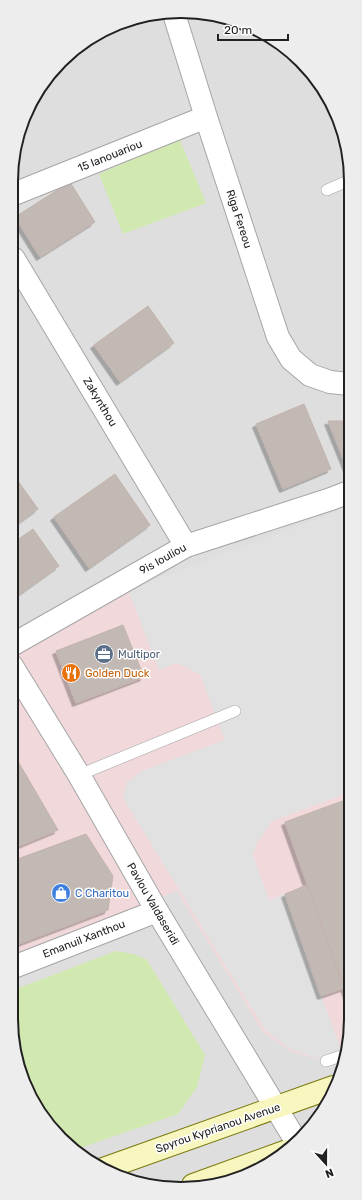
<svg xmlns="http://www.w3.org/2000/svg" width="362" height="1200" viewBox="0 0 362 1200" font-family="Rubik,sans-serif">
<defs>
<filter id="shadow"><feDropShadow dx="-3.5" dy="3.5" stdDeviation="0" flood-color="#0004"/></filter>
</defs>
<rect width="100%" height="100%" fill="#f1ede8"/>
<path fill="#dfdede" d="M148,14H214L266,34L309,69L338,116L350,159L348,1052L322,1113L284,1154L225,1183L159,1188L106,1171L53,1131L24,1084L11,1019L14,148L40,86L87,40Z"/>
<path fill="#f1d8da" d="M349,507L348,1052L342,1066L290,1051L263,1032L177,891L11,955L12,649L128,590Z"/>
<path fill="#d1e9b0" d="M179,138L206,203L123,234L99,174Z
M116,951L133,954L147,960L205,1055L197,1087L178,1114L77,1149L53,1131L24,1084L11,1019V991Z"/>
<path fill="#e1e1e1" d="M349,507L348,793L272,821L257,843L253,855L269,900L285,894L342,1053L326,1061L290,1049L265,1030L123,798L127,782L142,771L225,740L200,675L177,663L159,670L128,590Z"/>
<path fill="#c2b9b4" stroke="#c2b3ab" filter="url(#shadow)" d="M70,182L95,222L40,257L15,217Z
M148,306L174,343L120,382L94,345Z
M304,404L331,469L283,489L256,424Z
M328,421H349V473Z
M13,474L38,509L13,527Z
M115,474L150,525L89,568L54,517Z
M33,529L59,566L13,599V543Z
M123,625L144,677L76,703L56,651Z
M12,751L58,830L12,849Z
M348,799V998L285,822Z
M86,834L113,876L108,910L11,947L12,861Z
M307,885L344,988L321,996L285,894Z"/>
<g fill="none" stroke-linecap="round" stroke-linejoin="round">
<defs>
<path id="service" d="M327,190L350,180
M79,775L235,711
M326,1061L347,1054"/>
<path id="minor" d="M174,14L206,117L278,337L291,359L310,375L330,382L349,384
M14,194L206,117
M14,259L186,546
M12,645L186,546L331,499L349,492
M11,968L157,911"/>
<path id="tertiary" d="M12,666L79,775L157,911L296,1141"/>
<path id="secondary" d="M103,1169L333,1087
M193,1185L287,1151"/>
</defs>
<use href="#service" stroke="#a5a5a5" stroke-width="12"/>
<use href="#minor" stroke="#a5a5a5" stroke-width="24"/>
<use href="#tertiary" stroke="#a5a5a5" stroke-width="24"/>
<use href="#secondary" stroke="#767709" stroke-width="24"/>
<use href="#service" stroke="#fff" stroke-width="11"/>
<use href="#minor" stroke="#fff" stroke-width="22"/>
<use href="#tertiary" stroke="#fff" stroke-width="22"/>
<use href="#secondary" stroke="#f8f6bf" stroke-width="22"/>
</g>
<defs>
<symbol id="office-disc" viewBox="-11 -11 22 22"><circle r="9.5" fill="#5c6f8a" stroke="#fff"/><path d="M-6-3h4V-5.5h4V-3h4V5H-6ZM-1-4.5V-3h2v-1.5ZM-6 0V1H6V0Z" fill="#fff"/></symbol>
<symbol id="restaurant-disc" viewBox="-11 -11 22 22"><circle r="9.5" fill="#e8710a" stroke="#fff"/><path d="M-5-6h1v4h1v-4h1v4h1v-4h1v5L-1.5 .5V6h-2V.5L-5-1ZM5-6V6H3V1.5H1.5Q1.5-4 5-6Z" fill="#fff"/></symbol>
<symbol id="shop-disc" viewBox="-11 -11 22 22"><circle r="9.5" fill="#3f7fe0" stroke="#fff"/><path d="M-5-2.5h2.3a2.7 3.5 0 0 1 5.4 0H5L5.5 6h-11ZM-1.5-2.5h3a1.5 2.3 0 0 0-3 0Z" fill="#fff"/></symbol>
</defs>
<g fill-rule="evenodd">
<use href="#office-disc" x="93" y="643" width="22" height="22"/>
<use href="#restaurant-disc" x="60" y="662" width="22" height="22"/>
<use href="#shop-disc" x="50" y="882" width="22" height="22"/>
</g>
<g text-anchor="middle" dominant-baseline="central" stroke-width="3" stroke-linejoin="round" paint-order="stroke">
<g font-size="11" fill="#212121" stroke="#fff">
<text transform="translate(110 156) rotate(-22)">15 Ianouariou</text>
<text transform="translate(239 219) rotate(72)">Riga Fereou</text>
<text transform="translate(100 402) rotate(59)">Zakynthou</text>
<text transform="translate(163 559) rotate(-29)">9is Iouliou</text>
<text transform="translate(153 904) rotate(60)">Pavlou Valdaseridi</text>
<text transform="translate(84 939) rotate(-21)">Emanuil Xanthou</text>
<text transform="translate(218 1128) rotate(-19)">Spyrou Kyprianou Avenue</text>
</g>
<g font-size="11" fill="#4e5e75" stroke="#fff" text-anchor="start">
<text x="118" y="654">Multipor</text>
</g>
<g font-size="11" fill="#c56008" stroke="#fff" text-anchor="start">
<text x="85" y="673">Golden Duck</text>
</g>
<g font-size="11" fill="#366cbe" stroke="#fff" text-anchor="start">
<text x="75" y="893">C Charitou</text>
</g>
</g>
<path d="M0 0H362V1200H0ZM181 18H181A163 163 0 0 1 344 181V1019A163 163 0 0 1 181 1182H181A163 163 0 0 1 18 1019V181A163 163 0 0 1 181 18Z" fill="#ededed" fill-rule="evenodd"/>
<path fill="none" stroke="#212121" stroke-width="2" d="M181 18H181A163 163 0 0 1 344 181V1019A163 163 0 0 1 181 1182H181A163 163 0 0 1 18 1019V181A163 163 0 0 1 181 18Z"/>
<g transform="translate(326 1164) rotate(159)" stroke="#ffffff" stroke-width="3" paint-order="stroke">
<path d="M0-3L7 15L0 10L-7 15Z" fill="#212121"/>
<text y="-6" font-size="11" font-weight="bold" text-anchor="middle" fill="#212121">N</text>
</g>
<path d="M218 34v6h70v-6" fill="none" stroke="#212121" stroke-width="2"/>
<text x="224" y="34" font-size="12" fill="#212121" stroke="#ffffff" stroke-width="3" paint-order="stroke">20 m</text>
</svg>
